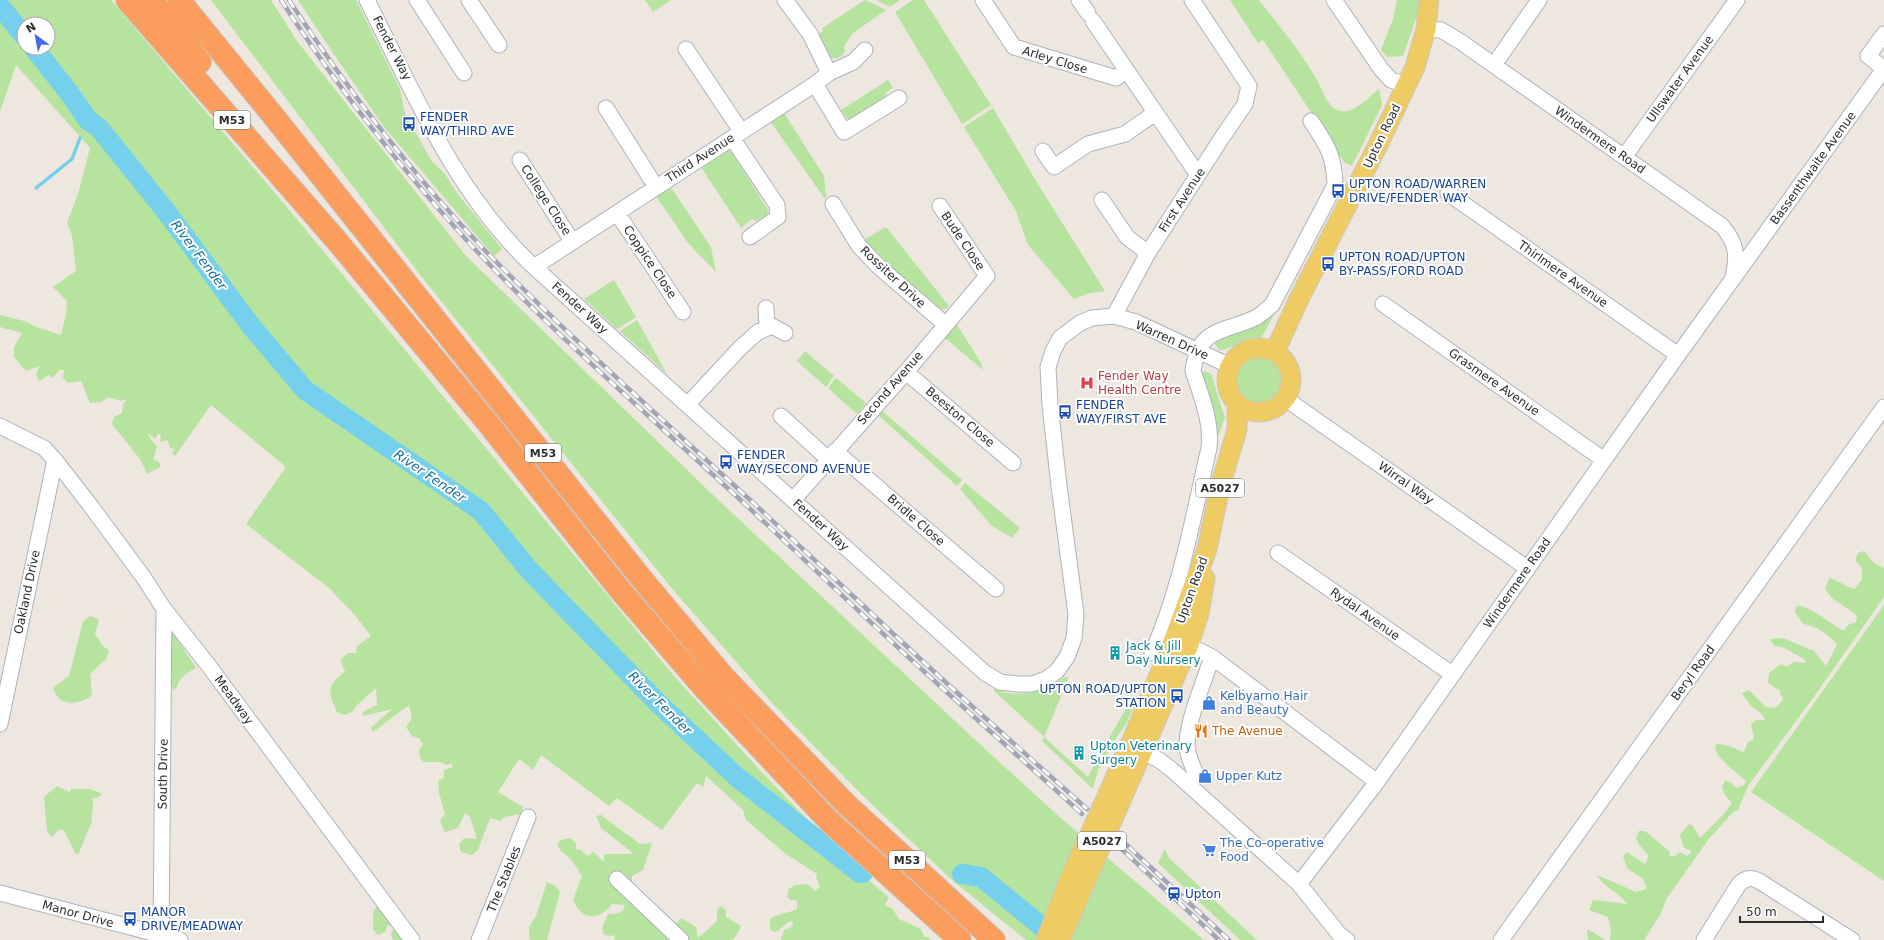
<svg xmlns="http://www.w3.org/2000/svg" width="1884" height="940" viewBox="0 0 1884 940" font-family="'DejaVu Sans',sans-serif">
<rect width="100%" height="100%" fill="#ede7df"/>
<path fill="#b6e39d" fill-rule="evenodd" d="M0,0H111L286,206L674,676L770,781L860,873L887,896L889,898L885,904L888,907L892,908L899,919L921,929L924,937H929L930,940H781L784,930L792,927L793,922L791,921C784,924 782,929 775,932L770,930V919C781,912 787,914 797,909V900H790L787,896L789,889L795,885L808,884L815,891L820,887L816,877L817,874L786,854L746,820L743,810L706,776L703,787L697,783L662,830L617,798L609,806L541,755L533,770L519,759L498,792L523,807L521,814L504,817L501,821L490,818L478,850L472,855L461,852L459,845L464,838L477,839L470,817L465,813L458,828L445,832L440,821L445,814L439,793L438,781L444,778V770L453,767L452,764L446,765L441,762H424L420,758L419,751L423,744L419,738L412,736L406,727L412,718L409,705L373,732L371,728L392,709L363,716V712L377,705L376,688L357,705L352,712L345,715L337,712C327,690 327,687 345,671L340,660L348,653H356L357,646L371,636L354,614L329,588L246,524L286,467L211,405L175,456L172,453L175,449L170,448L167,440L160,442L161,436L158,433L156,439L149,434L148,435L157,447L153,459L160,463V467L147,474L140,459L112,424L114,417L122,413L123,405L127,399L121,401L109,397L101,402L90,403L81,381L68,383L63,378L64,370H59L53,378L49,375L39,381L36,374L40,366L26,371L14,357V347L22,333L0,327V315L24,321L36,327L61,335L66,315L67,301L53,287L76,271L72,235L67,223L78,194L90,148L16,65L0,112ZM24,24H48V48H24Z
M211,0H271L297,41L466,256L714,496L986,750L1063,820L1204,940H1026L952,880L860,793L772,703L674,591L421,276Z
M298,0H356L400,89L405,114L431,160L445,174L457,193L502,249L494,256L384,127L335,56Z
M645,0H671L653,12Z
M865,0L886,10L853,33L844,46L845,50C842,58 837,59 829,58L816,36L823,31L822,28Z
M876,0H900L890,7Z
M913,0H924L991,105L962,124L895,12Z
M1230,0H1259C1279,26 1301,52 1317,80C1323,90 1326,105 1337,110C1353,116 1369,97 1379,89L1382,105L1352,166L1344,162L1263,40L1258,43Z
M1397,0H1420L1417,16L1403,56L1387,57L1381,50L1393,19Z
M888,80L893,88L885,93L886,98L850,122L841,110Z
M993,108L1039,186L1105,291L1090,293L1074,299L1028,245L1016,211L964,127Z
M784,113L824,176L826,196L825,199L770,121Z
M727,150L731,151L768,210L767,215L756,221L752,219L741,228L701,167Z
M670,186L711,247L716,272L688,243L656,196Z
M886,227L949,306L945,309H941L904,279L864,240Z
M614,280L636,317L617,329L584,299Z
M1278,307L1262,337L1235,345L1224,350H1219L1214,342Z
M637,320L667,374L620,331Z
M956,323L981,363L983,370L944,337Z
M805,351L834,376L826,387L797,361Z
M1233 380a25 25 0 1 1 50 0a25 25 0 1 1-50 0Z
M1205,371L1211,374L1225,418L1211,454L1201,373Z
M836,378L866,403L857,414L828,388Z
M881,410L962,480L957,486L877,414Z
M965,483L1020,528L1012,538L991,525L960,489Z
M1864,551L1875,564L1884,568V597L1813,698L1748,786L1738,810L1733,812L1708,840L1667,898L1660,915L1644,940H1610L1611,930L1608,917L1589,910L1593,900L1627,904C1618,891 1605,889 1597,875L1636,892L1647,889L1643,879L1627,868L1623,856L1627,852L1645,864L1649,856L1640,846L1636,838L1639,831H1645L1669,851L1670,856H1675L1680,852L1687,856L1692,851L1684,848L1680,835L1689,824L1693,826L1700,838L1725,813L1732,803L1725,795L1722,787L1725,780L1732,783L1736,788L1744,785L1746,781C1736,771 1712,757 1716,744L1726,745L1744,752L1748,742L1754,739L1751,724L1756,720H1765L1762,714L1750,705L1742,693L1749,690L1766,707L1775,708L1783,700L1779,690L1768,683L1769,673L1781,664L1787,667L1794,662L1806,663L1804,659L1782,647L1774,646L1770,639L1783,638L1814,651L1826,666L1837,645C1831,635 1814,625 1803,624L1795,612L1796,606C1807,603 1833,626 1844,631L1848,625L1856,622L1857,615L1833,599L1825,589L1828,580L1831,578L1851,588L1855,589L1862,579V568L1855,560L1858,553Z
M1884,605V881L1751,792Z
M90,616L99,619L95,634L103,646L109,651L106,659L90,674L92,695C84,702 69,706 59,699C57,697 55,691 53,688L69,676L83,621Z
M177,632V639L196,668C187,673 179,677 177,687L173,690L172,684L168,682L172,635Z
M1066,677H1069L1044,737L1088,777L1107,741L1112,745L1098,770L1093,789L1042,741L1044,737L993,690L995,689C1012,697 1034,694 1050,686C1056,683 1060,679 1066,677Z
M1127,707L1132,710L1126,724L1114,741L1109,738Z
M57,786L70,792L71,789H90L102,794L97,798H92C95,806 91,813 92,822C86,833 83,844 78,855L75,853L64,830H58L52,837L47,831L44,797Z
M601,815L640,844L652,843L643,870L632,876V885L673,927L681,918L696,927L698,938L717,921V910L721,906L726,910V917L741,926L736,936L732,940H614L615,936L604,935L602,928L608,914C616,914 623,914 625,905L612,904C599,922 581,920 573,900L582,876L570,858L561,851L557,844L561,840L570,838L576,843V849L581,850L587,856L594,852L604,862V854H634L601,828L596,816Z
M1165,849L1169,858L1257,940H1240L1158,863Z
M547,882L554,885L560,892L547,940H531L529,938V927L536,916Z
M379,905L393,923L387,926L385,932L378,935L373,929C375,919 369,913 379,905Z
M1587,929L1606,940H1588Z
M393,930L397,931L405,940H393L391,934Z"/>
<g fill="none" stroke-linecap="round" stroke-linejoin="round">
<path stroke="#74d0ed" stroke-width="3.5" d="M83,127L88,120
M36,188L72,159L80,138"/>
<path stroke="#74d0ed" stroke-width="20" d="M0,6L24,36
M34,48L70,94L88,120L99,128L165,210L251,326L305,390L481,511L529,570L658,703L738,778L860,873H863
M962,874L981,877L1058,940"/>
<defs>
<path id="minor" d="M367,0C414,94 456,194 534,267L985,673L1000,682L1017,684H1032L1046,679L1057,671L1067,657L1074,638L1076,614L1059,486L1050,405L1048,367L1053,351L1060,338L1080,323L1092,318L1114,316L1136,322L1230,366
M417,0L464,73
M469,0L499,45
M785,0L810,34L829,73
M983,0L1014,47L1116,78L1126,71
M1079,0L1088,13
M1334,0L1381,69L1391,80L1407,85
M1093,21L1198,175
M1426,29L1441,30L1461,42L1722,226C1737,244 1738,255 1733,277
M1884,34L1868,56L1884,69
M686,49L741,131
M1494,65L1539,0
M815,84L844,132L899,98
M606,108L656,187
M732,138L777,205L778,217L750,237
M1043,151L1054,167L1088,144L1125,134L1155,113
M1624,157L1737,0
M520,160L572,241
M1448,193L1678,355
M1102,200L1127,237L1148,253
M833,204L859,246L878,266L945,324
M617,213L683,312
M534,267L815,84L829,73L853,62L865,50
M1383,304L1604,460
M766,308L767,328
M1114,316L1148,253L1221,139L1245,104L1249,86L1192,0
M906,372L1013,463
M1286,399L1527,568
M688,404L740,348L758,332L772,326L785,333
M781,416L828,459
M0,426L44,448L55,460L90,505L144,578L164,609L209,666L412,940
M835,451L996,589
M793,500L906,372L987,276L940,206
M1278,553L1452,674
M1179,644L1194,648L1212,657L1377,782
M1152,653C1181,588 1193,517 1209,448C1212,422 1201,395 1193,371C1198,327 1223,333 1255,318C1261,315 1267,309 1272,305L1335,185C1334,154 1327,146 1311,121
M0,724L55,460
M1133,747L1159,760L1171,769L1299,884L1339,934L1347,940
M1188,784L1196,774C1192,765 1187,755 1187,744C1188,718 1204,682 1212,657
M617,879L681,940
M1299,884L1377,782L1678,355L1884,69
M0,893L180,940
M161,940L164,609
M479,940L528,817
M1501,940L1884,407
M1704,940L1739,884C1745,878 1751,877 1759,881L1852,940"/>
<path id="major" d="M1227 380a32 32 0 1 1 64 0a32 32 0 1 1-64 0Z
M1275,351L1299,299L1377,147L1415,67L1426,29L1429,0
M1046,940L1068,883L1130,745L1173,642L1207,549L1221,483L1237,430V404
M1060,940L1188,647L1199,614L1205,578"/>
<path id="highway" d="M127,0L337,241L487,422L620,590L705,689L830,822L960,940
M152,0L200,62
M179,0L275,118L641,578L723,676L846,804L994,940"/>
</defs>
<use href="#minor" stroke="#afb2bc" stroke-width="17"/>
<use href="#major" stroke="#c8c8c8" stroke-width="21"/>
<use href="#highway" stroke="#c8c8c8" stroke-width="24"/>
<use href="#minor" stroke="#fff" stroke-width="15"/>
<use href="#major" stroke="#eecb63" stroke-width="19"/>
<use href="#highway" stroke="#fb9d5c" stroke-width="22"/>
<defs>
<path id="rail" d="M281,0C337,87 401,169 471,245C550,330 637,405 722,483C791,546 858,612 928,675C979,722 1031,767 1082,814
M289,0C345,86 408,169 479,244C557,325 641,400 724,476C793,539 861,604 929,667C981,715 1034,761 1087,809
M1116,835L1229,940
M1113,841L1219,940"/>
</defs>
<use href="#rail" stroke="#a1a5b6" stroke-width="4.5"/>
<use href="#rail" stroke="#fff" stroke-width="3" stroke-dasharray="9" stroke-linecap="butt"/>
</g>
<defs>
<symbol id="bus-bare" viewBox="-9 -9 18 18"><path d="M-5-6H5V4H4V6H2V4H-2V6H-4V4H-5ZM-3.5-4V0h7V-4ZM-3.5 1.2v1.5H-2V1.2ZM2 1.2v1.5H3.5V1.2Z" fill="#1a4fb4" stroke="#fff" stroke-width="2.5" paint-order="stroke"/></symbol>
<symbol id="hospital-bare" viewBox="-9 -9 18 18"><path d="M-5-5h3v3.5h4V-5h3V5h-3V1.5h-4V5h-3Z" fill="#e0444e" stroke="#fff" stroke-width="2.5" paint-order="stroke"/></symbol>
<symbol id="building-bare" viewBox="-9 -9 18 18"><path d="M-4-6H4V6H1V3H-1V6H-4ZM-2.5-4.3h1.7v1.8h-1.7ZM.8-4.3h1.7v1.8H.8ZM-2.5-1h1.7V.8h-1.7ZM.8-1h1.7V.8H.8Z" fill="#0f9aa8" stroke="#fff" stroke-width="2.5" paint-order="stroke"/></symbol>
<symbol id="shop-bare" viewBox="-9 -9 18 18"><path d="M-5-2.5h2.3a2.7 3.5 0 0 1 5.4 0H5L5.5 6h-11ZM-1.5-2.5h3a1.5 2.3 0 0 0-3 0Z" fill="#3f7fe0" stroke="#fff" stroke-width="2.5" paint-order="stroke"/></symbol>
<symbol id="restaurant-bare" viewBox="-9 -9 18 18"><path d="M-5-6h1v4h1v-4h1v4h1v-4h1v5L-1.5 .5V6h-2V.5L-5-1ZM5-6V6H3V1.5H1.5Q1.5-4 5-6Z" fill="#e8710a" stroke="#fff" stroke-width="2.5" paint-order="stroke"/></symbol>
<symbol id="supermarket-bare" viewBox="-9 -9 18 18"><path d="M-6-5.5h2.5l.6 2H6L4.5 2H-2.5L-4.4-4H-6ZM-1.5 3.2a1.3 1.3 0 1 0 .1 0ZM3 3.2a1.3 1.3 0 1 0 .1 0Z" fill="#3f7fe0" stroke="#fff" stroke-width="2.5" paint-order="stroke"/></symbol>
<symbol id="station-bare" viewBox="-9 -9 18 18"><path d="M-3-6H3Q5-6 5-4V2Q5 4 3 4L4.5 6H3L1.5 4h-3L-3 6H-4.5L-3 4Q-5 4-5 2V-4Q-5-6-3-6ZM-3.5-4v3h7v-3ZM-3.5 1v1.5H-2V1ZM2 1v1.5H3.5V1Z" fill="#1a4fb4" stroke="#fff" stroke-width="2.5" paint-order="stroke"/></symbol>
</defs>
<g fill-rule="evenodd">
<use href="#bus-bare" x="399" y="114" width="20" height="20"/>
<use href="#bus-bare" x="1328" y="181" width="20" height="20"/>
<use href="#bus-bare" x="1318" y="254" width="20" height="20"/>
<use href="#hospital-bare" x="1077" y="373" width="20" height="20"/>
<use href="#bus-bare" x="1055" y="402" width="20" height="20"/>
<use href="#bus-bare" x="716" y="452" width="20" height="20"/>
<use href="#building-bare" x="1105" y="643" width="20" height="20"/>
<use href="#bus-bare" x="1167" y="686" width="20" height="20"/>
<use href="#shop-bare" x="1199" y="693" width="20" height="20"/>
<use href="#restaurant-bare" x="1191" y="721" width="20" height="20"/>
<use href="#building-bare" x="1069" y="743" width="20" height="20"/>
<use href="#shop-bare" x="1195" y="766" width="20" height="20"/>
<use href="#supermarket-bare" x="1199" y="840" width="20" height="20"/>
<use href="#station-bare" x="1164" y="884" width="20" height="20"/>
<use href="#bus-bare" x="120" y="909" width="20" height="20"/>
</g>
<g text-anchor="middle" dominant-baseline="central" stroke-width="4" stroke-linejoin="round" paint-order="stroke">
<g fill="#fff" stroke="#6b6b6b" stroke-width="1">
<rect x="214" y="111" width="36" height="18" rx="3"/>
<rect x="525" y="444" width="36" height="18" rx="3"/>
<rect x="1196" y="479" width="48" height="18" rx="3"/>
<rect x="1078" y="832" width="48" height="18" rx="3"/>
<rect x="889" y="851" width="36" height="18" rx="3"/>
</g>
<g font-size="11" font-weight="bold" fill="#2c2c2c">
<text x="232" y="120">M53</text>
<text x="543" y="453">M53</text>
<text x="1220" y="488">A5027</text>
<text x="1102" y="841">A5027</text>
<text x="907" y="860">M53</text>
</g>
<g font-size="12" fill="#2c2c2c" stroke="#fff">
<text transform="translate(392 48) rotate(63)">Fender Way</text>
<text transform="translate(1055 60) rotate(17)">Arley Close</text>
<text transform="translate(1680 79) rotate(-54)">Ullswater Avenue</text>
<text transform="translate(1382 136) rotate(-64)">Upton Road</text>
<text transform="translate(1600 140) rotate(35)">Windermere Road</text>
<text transform="translate(700 158) rotate(-33)">Third Avenue</text>
<text transform="translate(1813 168) rotate(-54)">Bassenthwaite Avenue</text>
<text transform="translate(546 200) rotate(57)">College Close</text>
<text transform="translate(1182 200) rotate(-57)">First Avenue</text>
<text transform="translate(963 241) rotate(56)">Bude Close</text>
<text transform="translate(650 262) rotate(56)">Coppice Close</text>
<text transform="translate(1563 274) rotate(35)">Thirlmere Avenue</text>
<text transform="translate(893 277) rotate(43)">Rossiter Drive</text>
<text transform="translate(580 308) rotate(42)">Fender Way</text>
<text transform="translate(1172 340) rotate(24)">Warren Drive</text>
<text transform="translate(1494 382) rotate(35)">Grasmere Avenue</text>
<text transform="translate(890 388) rotate(-49)">Second Avenue</text>
<text transform="translate(960 417) rotate(40)">Beeston Close</text>
<text transform="translate(1406 483) rotate(35)">Wirral Way</text>
<text transform="translate(916 520) rotate(41)">Bridle Close</text>
<text transform="translate(821 525) rotate(42)">Fender Way</text>
<text transform="translate(1517 583) rotate(-55)">Windermere Road</text>
<text transform="translate(1192 590) rotate(-70)">Upton Road</text>
<text transform="translate(27 592) rotate(-78)">Oakland Drive</text>
<text transform="translate(1365 614) rotate(35)">Rydal Avenue</text>
<text transform="translate(1693 673) rotate(-54)">Beryl Road</text>
<text transform="translate(234 700) rotate(54)">Meadway</text>
<text transform="translate(163 774) rotate(-89)">South Drive</text>
<text transform="translate(504 879) rotate(-68)">The Stables</text>
<text transform="translate(78 914) rotate(15)">Manor Drive</text>
</g>
<g font-size="12" fill="#164399" stroke="#fff" text-anchor="start">
<text x="420" y="117">FENDER<tspan x="420" dy="14">WAY/THIRD AVE</tspan></text>
<text x="1349" y="184">UPTON ROAD/WARREN<tspan x="1349" dy="14">DRIVE/FENDER WAY</tspan></text>
<text x="1339" y="257">UPTON ROAD/UPTON<tspan x="1339" dy="14">BY-PASS/FORD ROAD</tspan></text>
<text x="1076" y="405">FENDER<tspan x="1076" dy="14">WAY/FIRST AVE</tspan></text>
<text x="737" y="455">FENDER<tspan x="737" dy="14">WAY/SECOND AVENUE</tspan></text>
<text x="1166" y="689" text-anchor="end">UPTON ROAD/UPTON<tspan x="1166" dy="14">STATION</tspan></text>
<text x="1185" y="894">Upton</text>
<text x="141" y="912">MANOR<tspan x="141" dy="14">DRIVE/MEADWAY</tspan></text>
</g>
<g font-size="12" fill="#be3a42" stroke="#fff" text-anchor="start">
<text x="1098" y="376">Fender Way<tspan x="1098" dy="14">Health Centre</tspan></text>
</g>
<g font-size="12" fill="#0d838f" stroke="#fff" text-anchor="start">
<text x="1126" y="646">Jack &amp; Jill<tspan x="1126" dy="14">Day Nursery</tspan></text>
<text x="1090" y="746">Upton Veterinary<tspan x="1090" dy="14">Surgery</tspan></text>
</g>
<g font-size="12" fill="#366cbe" stroke="#fff" text-anchor="start">
<text x="1220" y="696">Kelbyarno Hair<tspan x="1220" dy="14">and Beauty</tspan></text>
<text x="1216" y="776">Upper Kutz</text>
<text x="1220" y="843">The Co-operative<tspan x="1220" dy="14">Food</tspan></text>
</g>
<g font-size="12" fill="#c56008" stroke="#fff" text-anchor="start">
<text x="1212" y="731">The Avenue</text>
</g>
<g font-size="13" font-style="italic" fill="#106f9c" stroke="#fff">
<text transform="translate(199 255) rotate(53)">River Fender</text>
<text transform="translate(430 476) rotate(34)">River Fender</text>
<text transform="translate(660 703) rotate(45)">River Fender</text>
</g>
</g>
<g transform="translate(36 36) rotate(328)"><circle r="19" fill="#ffffff" stroke="#ababab"/>
<path d="M0-3L7 15L0 10L-7 15Z" fill="#4368f7"/>
<text y="-6" font-size="11" font-weight="bold" text-anchor="middle" fill="#2c2c2c">N</text>
</g>
<path d="M1740 916v6h83v-6" fill="none" stroke="#2c2c2c" stroke-width="2"/>
<text x="1746" y="916" font-size="12" fill="#2c2c2c" stroke="#ffffff" stroke-width="3" paint-order="stroke">50 m</text>
</svg>
